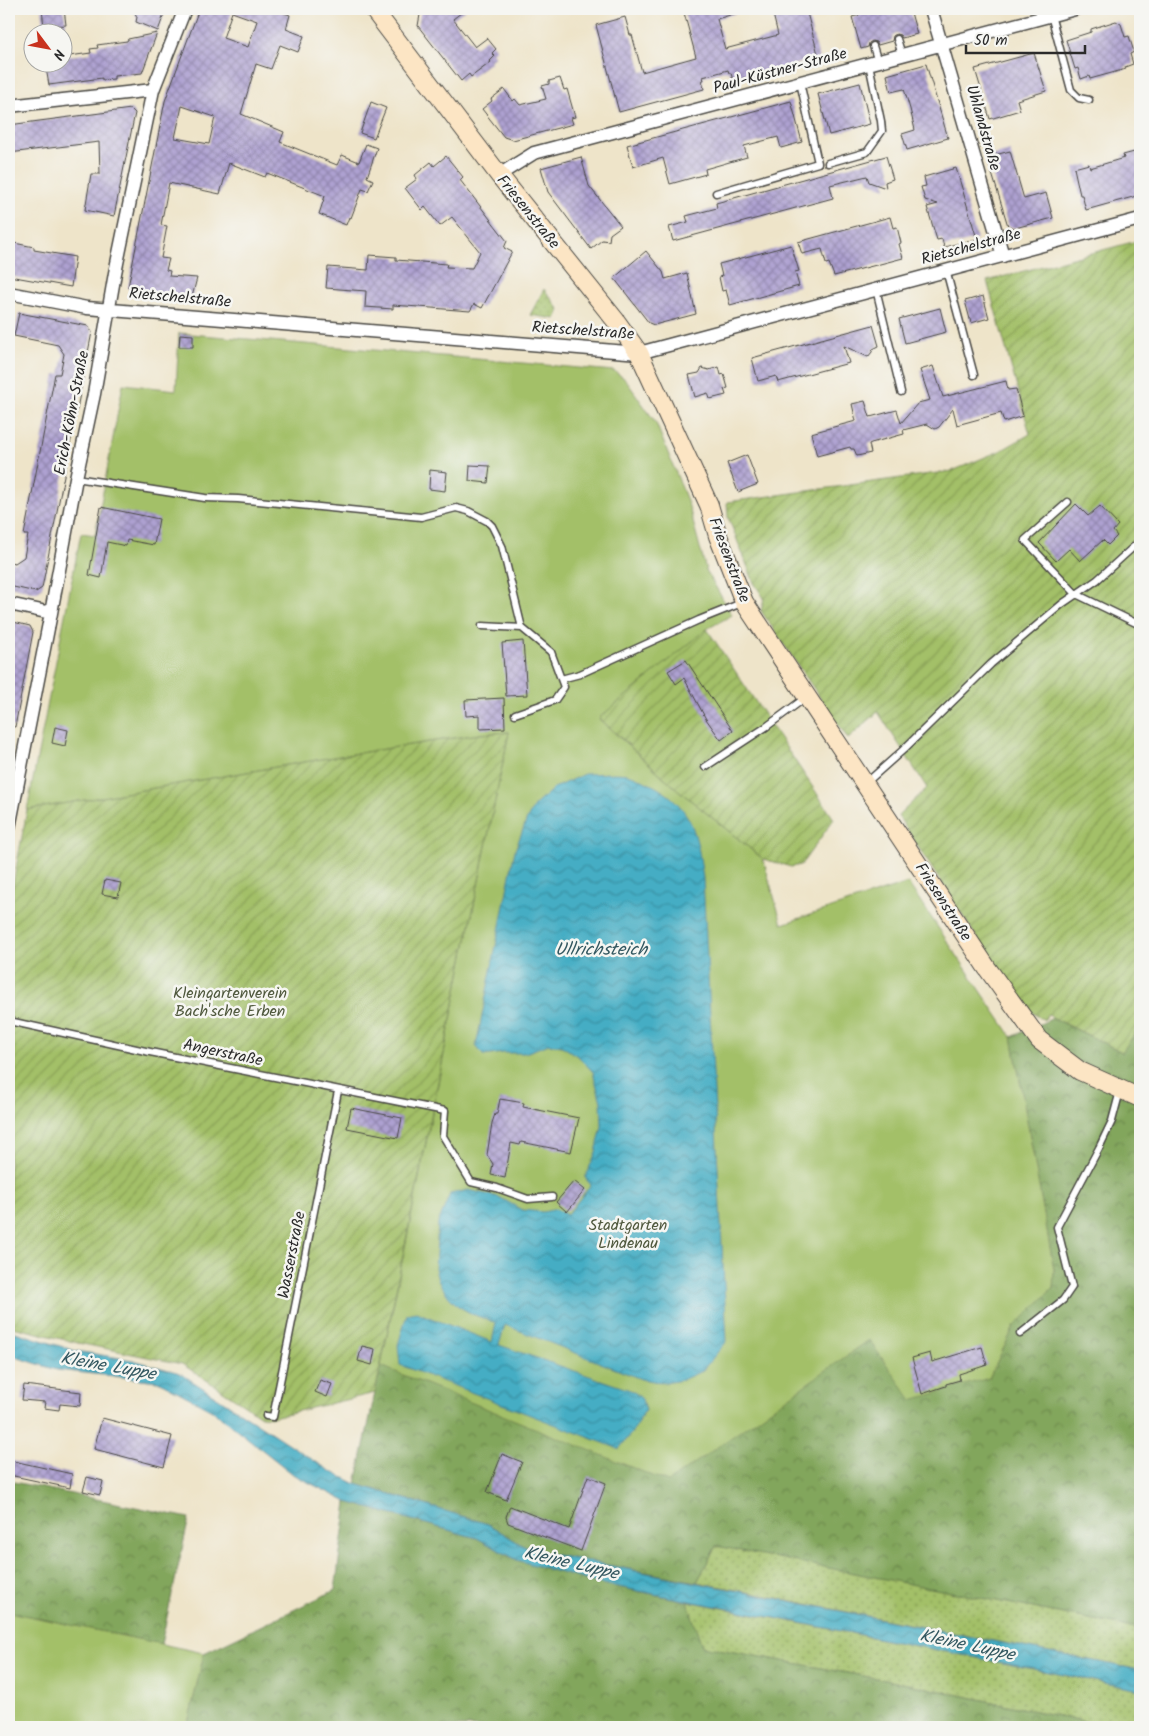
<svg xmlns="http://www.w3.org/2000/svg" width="1149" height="1736" viewBox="0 0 1149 1736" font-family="Kalam,sans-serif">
<defs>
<pattern id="grass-dots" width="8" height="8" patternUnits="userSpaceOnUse" patternTransform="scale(1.25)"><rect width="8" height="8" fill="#a3c067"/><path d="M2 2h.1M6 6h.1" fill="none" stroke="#859c55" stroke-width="1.8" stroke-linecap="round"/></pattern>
<pattern id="forest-crowns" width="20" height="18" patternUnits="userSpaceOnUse" patternTransform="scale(1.25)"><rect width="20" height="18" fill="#82a65c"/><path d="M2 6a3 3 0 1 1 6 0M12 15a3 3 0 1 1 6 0" fill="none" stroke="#6b874c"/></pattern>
<pattern id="garden-furrows" width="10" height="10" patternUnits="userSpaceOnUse" patternTransform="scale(1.25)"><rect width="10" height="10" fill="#a3c067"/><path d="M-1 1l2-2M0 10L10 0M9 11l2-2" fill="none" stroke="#859c55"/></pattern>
<pattern id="water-waves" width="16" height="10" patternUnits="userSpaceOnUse" patternTransform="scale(1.25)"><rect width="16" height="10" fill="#44adc4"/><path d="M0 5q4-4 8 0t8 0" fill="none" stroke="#398d9f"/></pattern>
<pattern id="building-cross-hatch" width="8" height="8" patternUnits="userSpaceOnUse" patternTransform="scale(1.25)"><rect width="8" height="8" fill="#aea1d1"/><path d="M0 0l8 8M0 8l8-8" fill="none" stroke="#8e83aa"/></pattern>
</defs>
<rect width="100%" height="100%" fill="#f6f6f2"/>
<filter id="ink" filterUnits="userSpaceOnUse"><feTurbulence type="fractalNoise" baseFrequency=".02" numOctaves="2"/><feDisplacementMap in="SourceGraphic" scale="10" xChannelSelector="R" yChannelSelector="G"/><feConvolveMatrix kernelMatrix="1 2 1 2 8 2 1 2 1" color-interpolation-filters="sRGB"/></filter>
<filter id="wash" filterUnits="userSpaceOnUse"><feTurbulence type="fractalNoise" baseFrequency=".0096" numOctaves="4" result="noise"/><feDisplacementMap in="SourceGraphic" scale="20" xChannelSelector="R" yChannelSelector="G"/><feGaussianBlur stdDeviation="1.12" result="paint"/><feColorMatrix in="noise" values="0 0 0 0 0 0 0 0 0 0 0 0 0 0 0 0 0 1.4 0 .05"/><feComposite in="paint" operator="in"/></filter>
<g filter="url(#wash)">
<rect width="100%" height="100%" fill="#eee4c9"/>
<path fill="url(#grass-dots)" stroke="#677649" d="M544,289L560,310L556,319L530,315Z
M716,1545L1140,1629V1670L697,1582Z
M687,1601L1140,1690V1727H1111L912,1685L701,1646Z"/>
<path fill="url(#forest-crowns)" stroke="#566844" d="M509,732L763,859L781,924L989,1378L1014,1327L1053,1287L1054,1270L1012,1037L1053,1018L1122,1052L1140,1026V1629L716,1546L697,1582L530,1550L488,1524L356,1484L396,1291Z
M9,1481L189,1518L161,1644L9,1612Z
M347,1502L477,1538L517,1560L593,1582L687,1601L702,1646L912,1685L1111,1727H187L204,1653L335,1590Z"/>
<path fill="#a3c067" stroke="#677649" d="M179,333L614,371L625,379L656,423L688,503L706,570L732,615L707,629L599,719L677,789L763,859L782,924L908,883L1012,1037L1054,1270L1053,1288L1014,1327L989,1378L912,1400L869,1340L668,1482L381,1366L509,732L480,734L334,757L27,810L81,533L95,535L123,384L176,390Z
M9,1612L204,1653L187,1727H9Z"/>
<path fill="url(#garden-furrows)" stroke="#677649" d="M1140,240V1026L1122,1052L1048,1015L1044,1020L1025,1008L992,961L898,816L927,788L878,712L848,739L761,611L764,598L754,583L728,517L727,502L952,471L1002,450L1030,434L987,281Z
M707,629L834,819L801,865L791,867L763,859L677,789L599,718Z
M509,732L375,1393L273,1417L261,1416L182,1364L78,1343L9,1326V905L27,810L334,757L480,734Z"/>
<path fill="url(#water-waves)" stroke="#386c78" d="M584,774C598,774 614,772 627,774C634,775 642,780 648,783C693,804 697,834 703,878L727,1341L702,1371L682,1380L665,1383L641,1379L505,1325L499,1345L633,1391L642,1399L645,1410L633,1431L619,1449L400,1365L398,1345L407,1314L416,1312L492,1342L496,1323L472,1314L458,1306L449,1297L438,1281L435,1268L438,1223L450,1194L468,1190L499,1197L522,1210L543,1212L556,1209L567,1215L591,1185L585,1178L596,1152L602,1126L601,1102L593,1072L579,1057L562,1046L549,1044L525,1053H503L484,1056L476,1046L515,850L527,819L534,806L554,788Z
M9,1330L76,1351L133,1360L180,1373L330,1471L356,1484L488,1524L530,1550L1140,1670V1690L593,1582L517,1560L477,1538L347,1502L294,1475L212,1410L158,1381L57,1370L9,1355Z"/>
<g id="blocks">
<path fill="url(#building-cross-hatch)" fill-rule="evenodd" d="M42,9H64L66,25L44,27Z
M133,9H166L158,31L136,22L137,17Z
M199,9H274L290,15L286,29L304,36L298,52L280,45L271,69L256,64L241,114L284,132L280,142L337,165L342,155L359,162L366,144L377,148L367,177L373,180L368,191L362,189L351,218L349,217L346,225L319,214L325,196L267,173L265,177L229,163L220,194L169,183L161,225L167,226L161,258L169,259L166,270L170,271L169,276L197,278L192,297L132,292L128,287L165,101ZM232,12L257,21L248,47L223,38ZM182,106L215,117L209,144L175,138Z
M421,9H466L453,19L475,47L487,38L496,49L492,53L495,56L490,61L491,62L471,77L469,74L461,81L418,26Z
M683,9H740V12L717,19L725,49L778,35L773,14L775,13L774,9H806L819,58L733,81L731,73H729L728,70L703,77L704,80H702L704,89L619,112L596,25L625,17L630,35H632L642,72L696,57Z
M870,9H910L917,34L902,38L900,35L896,34L893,36L892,41L878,45L876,42L872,41L869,43L868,47L861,49L852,17L859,15V12Z
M1116,21L1121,24L1125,37L1129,36L1134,52L1130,54L1133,64L1125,67L1126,69L1090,79L1089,76L1081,79L1078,68L1075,69L1066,40L1091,32V29Z
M157,33L142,73L114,76V79L102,80V78L49,85L45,62H62V57L91,53L90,49L98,48L97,45L127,41L128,39Z
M1034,53L1046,91L1017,100L1020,110L990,119L975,69Z
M926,64L948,138L907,150L902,134L915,130L910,109L904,89L891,92L887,75Z
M560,78L564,90L567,89L575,117L571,118L573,124L513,140L504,137L482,109L492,101L491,99L504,89L513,101L515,99L520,105L546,99L542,86L549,84V81Z
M860,83L870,124L829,135L818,94Z
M791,101L802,142L781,148L778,137L744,146L747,157L705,169L706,174L670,184L663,158L633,167L627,145Z
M371,102L386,108L374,138L360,133Z
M131,109L135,113L114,216L85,210L91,174H100L99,142L9,153V125Z
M1010,151L1024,199L1046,193L1053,218L1015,228L1008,226L987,157Z
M1138,151L1140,159V195L1086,210L1082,195H1080L1074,168L1089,164L1090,168L1124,158L1123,155Z
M446,156L463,177L460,180L507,241L504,248L512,252L482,308L474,304L470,311L393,305V309L365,307L366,291L326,288L328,267L368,270L369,255L396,257V260L447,264L446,267L472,268L480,252L452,217L440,226L425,207L422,210L405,188L417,179L415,175L431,162L434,166Z
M886,156L893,179L885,182L886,188L869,182L867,176L830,185L833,198L673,241L669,227L688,222L686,216L717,208L716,203Z
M581,157L589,186L621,226L610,234L609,241L602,240L591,249L548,192L541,168Z
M956,168L977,239L944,247L942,239L937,240L927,207L938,204L925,200L921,187L926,186L924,177Z
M890,217L893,228L897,227L901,243L899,244L903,258L834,276L829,263L826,264L822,249L802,254L798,242Z
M9,242L34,247V250L75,257L71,287L9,276Z
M791,245L799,271L795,272L799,286L730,305L726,290L722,291L719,277L722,276L719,264Z
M646,251L663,272L665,279L687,273L696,314L654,325L649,323L614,278Z
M983,296L989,318L971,323L965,301Z
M940,308L946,332L905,343L899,319Z
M19,313L88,326L92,332L42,588L36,592L9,586V562L15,563L24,557L28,535H24L29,509L55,374H60L64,354L58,345L14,336Z
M873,325L879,346L873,349L872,352L868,357L844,346L849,363L778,382L776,376L758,381L752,358Z
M180,334L193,335V347H179Z
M933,366L943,397L1006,381L1008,390L1016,389L1023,416L1004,422L1001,413L957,425L953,409L939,427L935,429L927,424L903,430L904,434L871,443L869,444L871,453L857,456L854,449H851L850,447L817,456L811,433L856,421L852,404L865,401L870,417L897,410L901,423L918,403L930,400L920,370Z
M719,367L721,375L724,374L728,388L724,389L726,395L710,399L708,393L695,397L689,375L699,373L702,368L709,370Z
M747,455L758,484L738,492L727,463Z
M470,465L490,466L488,483L469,481Z
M430,470L447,472L445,491L429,489Z
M1076,504L1088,516L1100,506L1118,525L1113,531L1117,536L1108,545L1103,540L1080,561L1069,549L1056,561L1039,543Z
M101,507L159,519L154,545L127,540L126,546L107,542L101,578L89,575Z
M9,621L30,626L33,632L15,727L9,726Z
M523,641L527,695L506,696L502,643Z
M686,660L733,731L721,740L706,719L684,678L676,684L668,671Z
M504,698L505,728L480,729V715L466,716L465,700Z
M55,727L68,730L65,746L52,743Z
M105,880L121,883L118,897L102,894Z
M500,1099L524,1103L523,1107L579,1118L571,1152L521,1142L520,1145L511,1143L505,1178L491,1175L493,1164L487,1155L492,1123L495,1114H497Z
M351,1108L402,1118L398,1138L347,1128Z
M574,1181L585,1190L567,1212L556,1202Z
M362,1346L375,1349L372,1365L358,1361Z
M982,1347L987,1365L959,1374L960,1380L946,1384V1386L922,1394L912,1358L930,1353L932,1362Z
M320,1380L332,1384L327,1397L315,1392Z
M24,1385L81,1392L80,1406L60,1404L59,1410L44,1408L45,1402L22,1400Z
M102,1418L172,1436L164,1467L94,1449Z
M502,1454L522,1462L506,1500L487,1492Z
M9,1460L72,1474L70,1488L9,1475Z
M588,1476L606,1483L581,1551L508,1523L506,1517L510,1506L569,1529Z
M87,1477L103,1481L100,1495L83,1491Z"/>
</g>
</g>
<g filter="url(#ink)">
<use href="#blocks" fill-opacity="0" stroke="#484743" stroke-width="1"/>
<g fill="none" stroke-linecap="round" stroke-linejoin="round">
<defs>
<path id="lane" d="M1051,15L1071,90L1079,98L1089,100
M897,39L902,55
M873,46L878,62
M828,163L867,152L882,131L881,121L869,64
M716,193L818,163L800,82
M946,270L974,375
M876,289L901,392
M76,478L205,498L238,499L421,517L456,508L468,511L487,521L492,526L502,546L522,628
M1068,502L1025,540L1076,594L1140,625
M482,626L522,628L551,652L564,687L555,700L515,714
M561,679L580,674L699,620L744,602
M705,767L766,727L805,698
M866,783L903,750L991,664L1062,604L1097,580L1140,541
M9,1021L150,1052L445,1111L443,1136L471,1182L497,1188L528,1199L552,1197
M1020,1334L1063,1300L1072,1287L1057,1227L1099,1148L1112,1121L1120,1091
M266,1416L273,1417L338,1091"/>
<path id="street" d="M931,9L1003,256
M9,106L153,90
M499,175L534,153L1075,9
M9,293L87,308L639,353L1140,219
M9,604L51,613
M9,828L51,613L76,478L94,394L115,273L153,90L185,9"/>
<path id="secondary" d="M373,9L499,175L616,321L639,353L709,505L718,536L744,602L987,968L1039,1040L1080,1071L1140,1098"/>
</defs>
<use href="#lane" stroke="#484743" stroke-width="9"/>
<use href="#street" stroke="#484743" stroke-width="15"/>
<use href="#secondary" stroke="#484743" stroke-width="20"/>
<use href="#lane" stroke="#fff" stroke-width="6"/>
<use href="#street" stroke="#fff" stroke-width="12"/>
<use href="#secondary" stroke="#fce5c4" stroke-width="18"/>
</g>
</g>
<g text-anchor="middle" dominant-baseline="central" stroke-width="5" stroke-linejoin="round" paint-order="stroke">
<g font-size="16" fill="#2b2b2b" stroke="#f6f6f2">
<text transform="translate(780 71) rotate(-15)">Paul-Küstner-Straße</text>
<text transform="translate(983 128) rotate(74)">Uhlandstraße</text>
<text transform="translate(528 212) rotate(51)">Friesenstraße</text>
<text transform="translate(971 247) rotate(-15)">Rietschelstraße</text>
<text transform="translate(180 298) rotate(5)">Rietschelstraße</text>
<text transform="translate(583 331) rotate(4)">Rietschelstraße</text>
<text transform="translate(72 413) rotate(-79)">Erich-Köhn-Straße</text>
<text transform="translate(729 560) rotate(69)">Friesenstraße</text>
<text transform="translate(943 902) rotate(57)">Friesenstraße</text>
<text transform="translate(223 1053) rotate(12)">Angerstraße</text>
<text transform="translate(292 1255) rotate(-79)">Wasserstraße</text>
</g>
<g font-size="16" fill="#4f583d" stroke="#f6f6f2">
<text x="230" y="993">Kleingartenverein<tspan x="230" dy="18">Bach'sche Erben</tspan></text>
<text x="628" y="1225">Stadtgarten<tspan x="628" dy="18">Lindenau</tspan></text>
</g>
<g font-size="18" font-style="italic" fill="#345861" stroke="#f6f6f2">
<text x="601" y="950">Ullrichsteich</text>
<text transform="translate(108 1367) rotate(10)">Kleine Luppe</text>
<text transform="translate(571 1564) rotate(13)">Kleine Luppe</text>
<text transform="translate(967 1646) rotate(12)">Kleine Luppe</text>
</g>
</g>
<rect width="1149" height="1736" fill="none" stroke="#f6f6f2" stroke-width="30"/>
<g transform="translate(48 48) rotate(122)"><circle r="24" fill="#f6f6f2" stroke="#a5a5a2"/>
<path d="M0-4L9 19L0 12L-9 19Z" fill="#c8321e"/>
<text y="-8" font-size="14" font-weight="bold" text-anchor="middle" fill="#2b2b2b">N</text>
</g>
<path d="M966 45v8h119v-8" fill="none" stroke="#2b2b2b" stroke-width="2.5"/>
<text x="974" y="45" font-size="15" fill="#2b2b2b" stroke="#f6f6f2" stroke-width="4" paint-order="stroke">50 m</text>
</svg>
